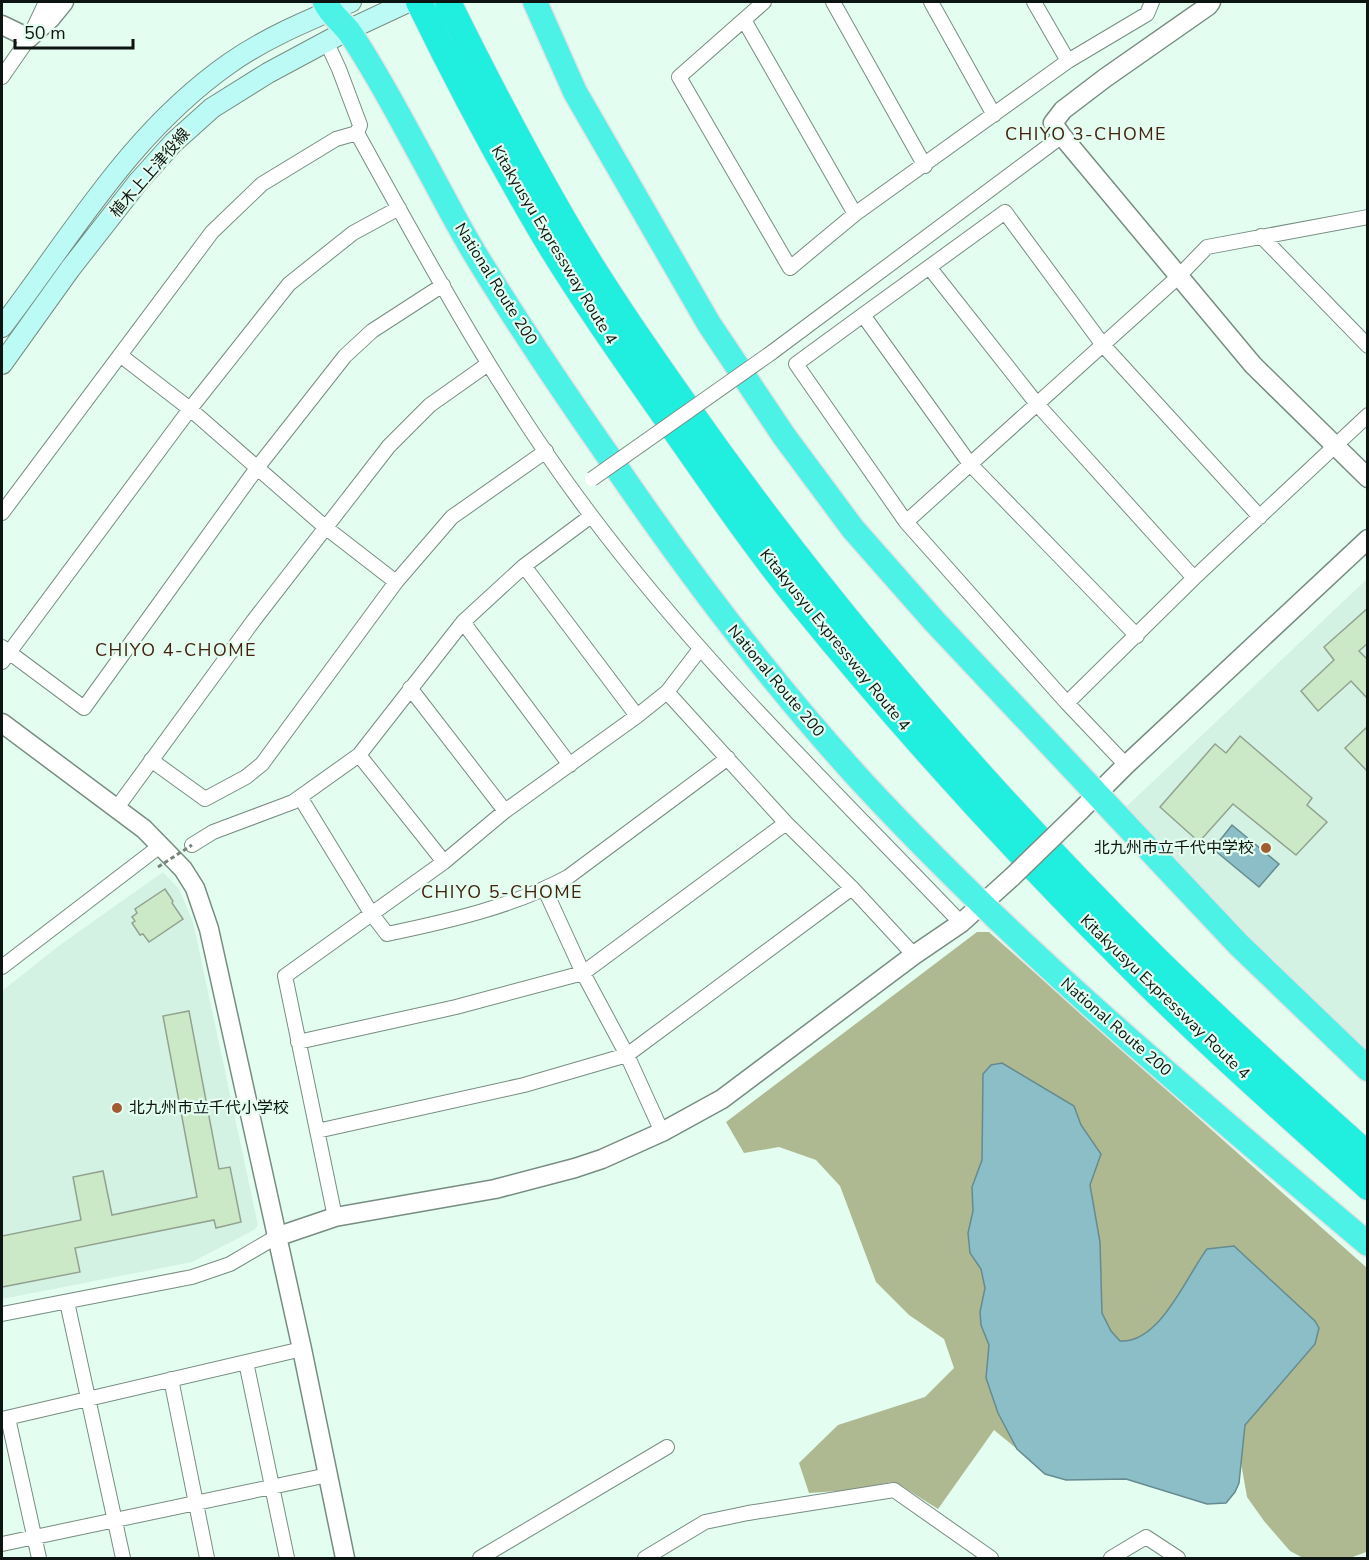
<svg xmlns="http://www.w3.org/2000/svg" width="1369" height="1560" viewBox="0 0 1369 1560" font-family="'Nunito Sans','Noto Sans JP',sans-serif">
<rect width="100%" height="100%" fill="#e4fdf1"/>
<path fill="#d3f2e3" d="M1367,579V1051L1284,976L1126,807Z
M163,872L179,889L193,922L258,1225L254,1230L192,1262L2,1299V991L60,945Z"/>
<path fill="#afb991" d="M977,932H989L1367,1268V1550L1366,1552L1350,1558H1303L1290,1551L1264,1521L1247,1497L1241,1463L1245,1425L1315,1344V1321L1234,1246L1202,1256C1189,1281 1162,1329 1134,1340C1130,1341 1124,1341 1120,1341L1111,1331L1102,1313L1100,1242L1090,1185L1101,1154L1081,1125L1074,1106L983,1074L982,1160L972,1187L973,1212L968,1233L970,1253L981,1269L985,1288L980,1312L981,1325L989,1345L986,1378L998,1413L1017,1449L994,1430L938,1509L900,1485L892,1482L852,1490L809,1493L799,1463L838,1425L925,1397L954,1368L944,1339L909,1315L876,1282L840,1186L816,1160L779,1147L744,1153L726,1122Z"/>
<path fill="#8bbec6" stroke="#658b90" stroke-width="1.5" d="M1232,825L1279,864L1259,887L1213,849Z
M1002,1063L1074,1106L1081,1125L1101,1154L1090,1185L1100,1242L1102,1313L1111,1331L1120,1341C1160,1344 1187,1275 1207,1249L1234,1246L1315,1321L1319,1328L1315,1344L1245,1425L1239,1483L1235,1492L1226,1503L1207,1504L1126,1479L1066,1480L1045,1474L1017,1449L998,1413L986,1378L989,1345L981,1325L980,1312L985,1288L981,1269L970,1253L968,1233L973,1211L972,1187L982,1160L983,1074L991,1065Z"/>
<path fill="#cbe9c7" stroke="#93a290" stroke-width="1.5" d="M1368,608V643L1359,651L1368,660V699L1351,681L1318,711L1301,691L1334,660L1324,647Z
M1368,726V772L1345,748Z
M1240,736L1312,798L1307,805L1327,822L1296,855L1233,804L1199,842L1160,807L1215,744L1226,753Z
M165,889L173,901L172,903L183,919L149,942L143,934L140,935L132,923L135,921L132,917L137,913L135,909Z
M189,1011L219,1169L230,1167L241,1222L216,1228L214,1220L75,1248L80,1272L2,1287V1236L81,1220L73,1177L103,1171L112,1215L197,1197L163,1016Z"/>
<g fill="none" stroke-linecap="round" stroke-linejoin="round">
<defs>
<path id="minor" d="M764,2L679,77L790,268L855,214L1068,61L1147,14L1152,2
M833,2L925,166
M931,2L994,115
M1034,2L1068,61
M744,20L855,214
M326,41L339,69L360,125L357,133
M2,77L29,38L46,2
M357,133C429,263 500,395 590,514C700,661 834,790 961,923
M1261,236L1368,346
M929,267L1037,404L1194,578
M863,315L796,364L906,522
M771,353L1062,136
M120,355L190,409L325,527L396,582
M2,513L212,232L262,184L336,139L357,133
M524,566L637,716
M463,622L570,765
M1137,636L970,464L863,315L1005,212L1103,345L1260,517
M2,647L84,708L257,468L345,356L372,331L443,285
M2,662L190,409L289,284L353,233L399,208
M410,688L505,811
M667,692L786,823L852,888L914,955
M1067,703L1194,578L1368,415
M359,755L444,862
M151,760L205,799L246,777L262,764L396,582L452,517L546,451
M1126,765L1067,703L906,522L1178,277L1207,247L1368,217
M300,797L371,913L387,934C449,921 512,907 568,877L728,758
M116,809L254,620L389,446L430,405L488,364
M192,845L213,832L293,802L359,755L463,622L524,566L591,516
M545,890L583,973L627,1055L662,1132
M2,967L160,846
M298,1042L456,1007L583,973L786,823
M317,1131L524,1085L627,1055L852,888
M335,1217L285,976L444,862L505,811L637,716L667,692L700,649
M67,1302L123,1558
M2,1314L192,1277L230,1264L276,1237
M246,1362L287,1558
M171,1379L207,1558
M8,1418L39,1558
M2,1419L302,1349
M2,1544L328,1475
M480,1558L667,1447
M645,1558L705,1522L748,1513L894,1490L991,1558
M1111,1558L1146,1537L1178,1558"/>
<path id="tertiary" d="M1211,2L1208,6L1105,78L1063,110L1053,123L1062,136L1253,365L1368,478
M2,25L29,38L51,18L64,2
M2,723L144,829L183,869L195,888L209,929L302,1349L345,1558
M1080,811L1126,765L1368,539
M276,1237L335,1217L495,1189L575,1168L602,1159L662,1132L722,1099L914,955L961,923L1012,877"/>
<path id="secondary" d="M2,327C73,234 131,132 230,63C267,37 309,20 351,2
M2,364L70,269L138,182L173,143L212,108L268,73L348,30L408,2"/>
<path id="trunk" d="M325,2C331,15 342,22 350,33C376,71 398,114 420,154C440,190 458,227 480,262C523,332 569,400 616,467C692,578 773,685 864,784C1019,951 1194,1097 1368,1244
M535,2L575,92L709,324L784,436L853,529L935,622L1239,945L1368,1069"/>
<path id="motorway" d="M419,2C457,80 498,157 542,232C584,302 632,369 679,436C718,492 758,550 801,603C906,732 1019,856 1137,973C1211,1047 1290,1117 1368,1187
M448,2C484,75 522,148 563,219C600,283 643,345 686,406C824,603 983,787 1154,957C1223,1025 1295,1090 1368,1155"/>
</defs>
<use href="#minor" stroke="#778d82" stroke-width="16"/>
<use href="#tertiary" stroke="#778d82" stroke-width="21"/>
<use href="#secondary" stroke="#778d82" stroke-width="22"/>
<use href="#trunk" stroke="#e2e3e2" stroke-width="27"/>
<use href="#motorway" stroke="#e2e3e2" stroke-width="28"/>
<use href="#minor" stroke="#fff" stroke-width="14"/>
<use href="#tertiary" stroke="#fff" stroke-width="18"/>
<use href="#secondary" stroke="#bcfaf6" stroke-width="20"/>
<use href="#trunk" stroke="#4cf2e6" stroke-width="24"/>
<use href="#motorway" stroke="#20efe0" stroke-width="26"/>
<defs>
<path id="minor-bridge" d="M592,479L771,353"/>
<path id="tertiary-bridge" d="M1012,877L1080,811"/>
</defs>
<use href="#minor-bridge" stroke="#778d82" stroke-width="16" stroke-linecap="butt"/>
<use href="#tertiary-bridge" stroke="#778d82" stroke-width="21" stroke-linecap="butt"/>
<path stroke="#75857d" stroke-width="3" stroke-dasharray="4.5 3" stroke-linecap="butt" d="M158,867L192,845"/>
<use href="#minor-bridge" stroke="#fff" stroke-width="14"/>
<use href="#tertiary-bridge" stroke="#fff" stroke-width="18"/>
</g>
<g fill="#a15d2f" stroke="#e4fdf1" stroke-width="2">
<circle cx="1266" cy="848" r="6"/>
<circle cx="117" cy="1108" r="6"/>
</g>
<g text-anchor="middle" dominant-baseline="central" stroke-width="4.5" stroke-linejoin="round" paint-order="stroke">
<g font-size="16" fill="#0c1511" stroke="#e4fdf1">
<text transform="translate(150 173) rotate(-49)">植木上上津役線</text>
<text transform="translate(554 245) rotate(59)">Kitakyusyu Expressway Route 4</text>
<text transform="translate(496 284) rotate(58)">National Route 200</text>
<text transform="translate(835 640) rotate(51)">Kitakyusyu Expressway Route 4</text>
<text transform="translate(776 681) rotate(50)">National Route 200</text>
<text transform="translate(1165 997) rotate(44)">Kitakyusyu Expressway Route 4</text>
<text transform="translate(1116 1027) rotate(41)">National Route 200</text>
</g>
<g font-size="16" fill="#0c1511" stroke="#e4fdf1" text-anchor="end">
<text x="1254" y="848">北九州市立千代中学校</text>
<text x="129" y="1108" text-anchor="start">北九州市立千代小学校</text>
</g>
<g font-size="18" letter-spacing="1.5" fill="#43220c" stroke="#e4fdf1">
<text x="1086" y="134">CHIYO 3-CHOME</text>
<text x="176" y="650">CHIYO 4-CHOME</text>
<text x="502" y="892">CHIYO 5-CHOME</text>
</g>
</g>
<rect width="1369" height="1560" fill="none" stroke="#0c1511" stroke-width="6"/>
<path d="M15 39v9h118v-9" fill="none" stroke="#0c1511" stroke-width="3"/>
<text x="24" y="39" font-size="18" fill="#0c1511" stroke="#e4fdf1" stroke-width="4.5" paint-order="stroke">50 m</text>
</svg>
